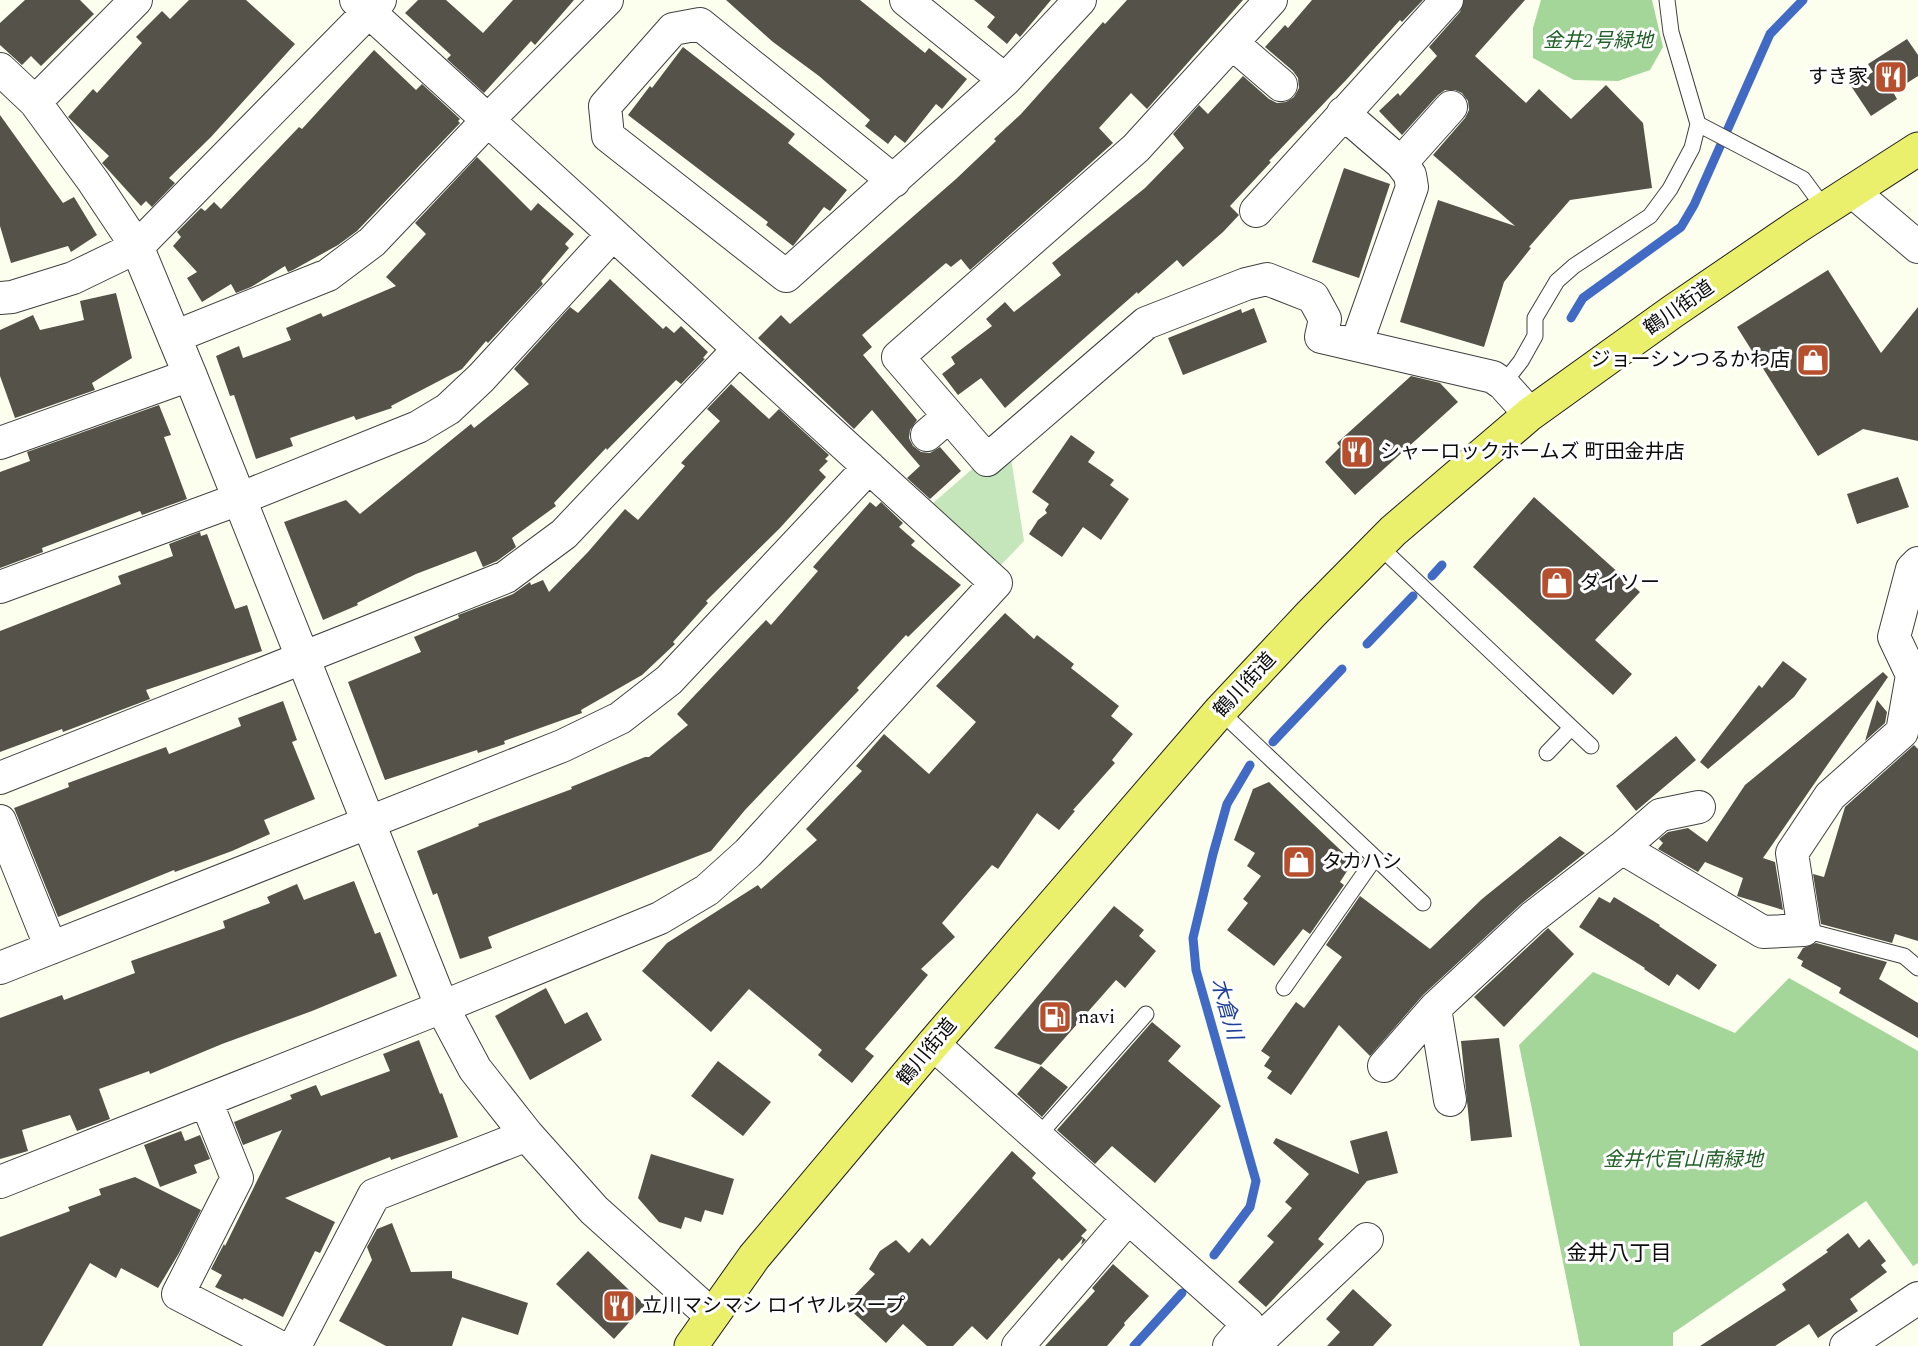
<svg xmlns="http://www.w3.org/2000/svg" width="1918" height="1346" viewBox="0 0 1918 1346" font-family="Spectral,'Noto Sans JP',serif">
<rect width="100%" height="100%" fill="#fcfeee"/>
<path fill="#c4e6ba" d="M1010,452L1024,541L1001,565L932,504L978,464Z"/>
<path fill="#a4d69a" d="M1541,0H1652L1663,47L1650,70L1618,81L1574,80L1533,58V28Z
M1593,972L1735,1033L1789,978L1918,1051V1263L1913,1266L1866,1201L1673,1333V1346H1580L1519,1045Z"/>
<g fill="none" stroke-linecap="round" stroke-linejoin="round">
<path stroke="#416ac5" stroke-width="9" d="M1571,318L1583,298L1681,227L1694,205L1770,34L1803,0
M1432,576L1442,565
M1367,644L1413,596
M1273,742L1342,669
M1214,1255L1250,1207L1256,1181L1196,970L1193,938L1213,854L1227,804L1250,765
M1134,1346L1182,1293"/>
</g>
<path fill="#55524a" d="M25,0H80L94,14L41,66L31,56L22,65L0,45V23Z
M189,0H246L295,44L211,137L169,178L175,183L152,207L146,201L141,206L102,163L109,156L68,117L93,89L97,93L142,43L136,37L162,11L170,19Z
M418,0H446L483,33L513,0H574L535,45L531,41L484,93L447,59L451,55L405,13Z
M726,0H860L925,53L929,48L967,79L942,109L936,104L905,143L895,135L888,144L865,126L870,120L819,76L773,42Z
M974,0H1051L1020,37L1016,33L1007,44L987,27L995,17Z
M1127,0H1243L1147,109L1131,93L1099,128L1113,143L1073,179L970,270L961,259L951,267L946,263L862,335L872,347L863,355L917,420L910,430L909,438L913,446L921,452L930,453L940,447L961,471L930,499L907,478L920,466L872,410L854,429L758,338L781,315L790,324L956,179L996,141L994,139L1021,114L1103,22L1105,24Z
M1312,0H1423L1402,22L1400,20L1347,79L1269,161L1271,162L1230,206L1239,215L1223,232L1183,267L1177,260L1138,294L1137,292L1005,408L981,378L958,395L942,374L955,364L951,357L992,326L986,319L1005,302L1014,312L1061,275L1052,263L1145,188L1184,148L1173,134L1199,105L1208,114L1243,76L1269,99L1277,103L1286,102L1294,97L1299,88L1298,78L1293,71L1265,47L1285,25L1288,28Z
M1464,0H1525L1475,56L1526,103L1539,89L1571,119L1606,85L1643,123L1652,188L1570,200L1529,247L1531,248L1504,282L1484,347L1400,322L1438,200L1515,226L1433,155L1465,118L1469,110L1468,101L1462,93L1455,90H1445L1438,95L1402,135L1379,111L1398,93L1400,96L1437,56L1429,47L1460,12Z
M1907,39L1918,55V76L1893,92L1897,99L1871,116L1851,86L1873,72L1868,64Z
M683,47L795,134L788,143L847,190L830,211L824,207L793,246L766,225L768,222L628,115L650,86L652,88Z
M374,50L416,90L422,84L460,119L458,121L460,123L357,231L338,245L293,270L288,272L285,266L251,287L236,293L231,284L202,302L187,278L197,272L173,246L181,237L177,232L201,208L205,211L214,202L221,209L299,127L302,129Z
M0,115L63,203L74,197L97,235L71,252L68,246L11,263L0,226Z
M477,157L531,211L538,203L574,234L565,244L569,248L541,281L543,284L488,343L486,341L462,369L391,406L392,408L356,420L354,416L290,438L293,446L256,459L234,395L230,396L216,356L239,346L243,358L291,340L286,328L321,313L323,317L396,286L386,277L426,234L415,223Z
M1344,168L1390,184L1359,278L1312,262Z
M1828,270L1881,353L1918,307V441L1863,429L1818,456L1737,327Z
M610,279L663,329L666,326L674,333L681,326L708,352L703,358L705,359L681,384L676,380L607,450L606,448L554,503L556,506L512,538L516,547L497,561L483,567L476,551L416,574L357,603L358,605L323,620L284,522L346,500L360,514L471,424L474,428L529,384L514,369L570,307L578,313Z
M116,293L132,358L92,383L95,390L15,418L0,376V330L33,315L40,330L84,320L80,301Z
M1254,308L1267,342L1183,375L1168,338L1241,309L1242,313Z
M1411,376L1440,383L1458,402L1355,495L1325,462L1340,447L1337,443Z
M731,384L769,419L779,409L829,455L825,459L828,461L819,470L826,477L780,528L706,601L708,603L673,642L675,644L642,675L581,710L582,713L504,741L505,744L478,753L477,750L385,780L348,682L421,652L414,637L459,618L458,615L513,594L530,582L531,585L543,580L549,592L588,552L625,509L638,520L685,466L681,463L720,421L707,409Z
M159,405L171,435L164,437L187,499L142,515L140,511L42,548L43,552L0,568V472L30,461L27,452Z
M1071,435L1095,452L1088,462L1114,480L1110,485L1129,499L1101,540L1083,527L1062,557L1029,534L1038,520L1047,513L1045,510L1049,504L1032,492Z
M1898,477L1909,507L1857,524L1847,494Z
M1534,497L1640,592L1595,640L1632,674L1613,695L1473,567Z
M870,502L876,507L881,502L903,523L899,527L915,541L911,545L961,585L908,637L906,635L857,688L859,690L745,810L711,851L488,937L492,948L460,959L437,893L433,895L417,851L479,826L478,824L572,789L571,787L645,757H649L688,725L677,714L766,620L771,625L818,571L813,567Z
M200,532L201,536L207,534L235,609L247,605L262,651L146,690L150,699L63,732L62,729L0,752V631L121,584L118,576L173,556L169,544Z
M1005,613L1034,639L1037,635L1074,664L1071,668L1119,706L1111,716L1133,734L1112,760L1115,763L1073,810L1075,811L1059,830L1037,813L998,869L992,865L942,923L955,937L921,969L928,975L865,1049L874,1056L852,1083L818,1055L822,1050L749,989L711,1032L642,971L667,943L758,885L761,889L817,840L806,829L862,771L856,766L884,734L929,774L976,722L936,686Z
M1783,661L1807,679L1794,697L1708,769L1700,762L1759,685L1762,688Z
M1883,672L1888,677L1763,858L1775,862L1783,910L1737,896L1743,878L1705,862L1698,872L1658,849L1663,843L1659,839L1668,832L1688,828L1707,842L1745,785Z
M1877,700L1887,712L1885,723L1865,741Z
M283,701L297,740L292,742L315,799L264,820L270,834L232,851L175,872L174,870L58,917L14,808L69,787L68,783L166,747L169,754L241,726L238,718Z
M1676,736L1696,760L1636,811L1616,786Z
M1914,745L1918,749V941L1895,934L1892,943L1821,924L1813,874L1824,877L1845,807Z
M1269,782L1353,862L1340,882L1344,885L1310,934L1303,929L1274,966L1227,930L1248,903L1243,899L1261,876L1247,866L1255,853L1234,840L1253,789Z
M1560,836L1585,853L1521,904L1423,995L1370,1056L1339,1025L1291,1095L1267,1078L1272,1071L1264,1066L1270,1057L1261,1051L1296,1002L1304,1008L1342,957L1326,945L1360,896L1430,949L1482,899Z
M354,881L375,934L380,932L397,976L312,1011L222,1044L150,1074L149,1071L99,1089L110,1119L77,1131L70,1115L22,1130L28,1151L0,1159V1018L62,995L64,1000L135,973L131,961L225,928L223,921L270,903L267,897L297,884L304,900Z
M1599,897L1610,903L1614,897L1660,925L1659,926L1717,965L1699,990L1677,974L1669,986L1644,969L1645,968L1579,927Z
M1114,906L1144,930L1139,936L1156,951L1125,988L1116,980L1041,1065L994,1048Z
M1548,928L1574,954L1504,1027L1474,997Z
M1816,943L1887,962L1879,979L1918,1003V1038L1839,993L1841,988L1801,966L1803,961L1797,958L1803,948Z
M546,988L565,1024L587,1012L602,1040L530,1080L495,1016Z
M1152,1022L1181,1046L1168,1061L1221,1106L1155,1183L1112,1146L1095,1164L1057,1130Z
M1499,1038L1512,1137L1471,1141L1461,1041Z
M419,1040L440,1094L442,1093L458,1137L391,1160L390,1157L285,1198L335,1222L320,1253L315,1251L283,1317L244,1298L243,1300L215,1287L222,1275L211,1269L224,1244L225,1246L282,1130L243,1145L234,1122L292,1099L290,1095L316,1085L321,1096L390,1071L383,1054Z
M718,1061L771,1102L743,1136L691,1096Z
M1041,1066L1068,1087L1042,1117L1017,1094Z
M181,1131L185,1141L200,1135L210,1159L194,1165L197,1173L160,1187L144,1145Z
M1387,1131L1398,1173L1367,1181L1318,1239L1324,1244L1266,1307L1238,1282L1274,1242L1267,1236L1292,1208L1285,1202L1309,1174L1273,1143L1276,1138L1359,1174L1350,1141Z
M1012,1151L1036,1173L1032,1178L1087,1230L1081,1236L1086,1240L1081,1245L1083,1238L1062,1261L1059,1258L987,1340L972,1326L953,1346H927L903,1324L886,1343L845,1305L875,1274L869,1269L880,1251L896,1240L909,1253L922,1238L930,1246Z
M651,1154L734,1179L723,1215L705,1210L701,1222L685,1217L681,1229L659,1222L638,1198Z
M135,1177L201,1210L179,1253L158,1288L121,1268L116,1278L90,1263L42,1346H0V1237L70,1211L68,1207L101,1195L99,1189Z
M392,1223L411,1272L452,1271V1278L528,1303L518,1335L462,1317L452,1346H386L339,1321L372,1260L367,1247L377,1229Z
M1848,1233L1859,1248L1869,1239L1886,1261L1881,1265L1887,1272L1850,1299L1858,1311L1818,1338L1809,1324L1775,1346H1700L1786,1290L1782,1284L1828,1252L1826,1250Z
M588,1251L645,1305L614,1339L556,1284Z
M1113,1264L1149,1296L1124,1323L1125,1325L1107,1346H1045L1095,1291L1092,1288Z
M1353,1289L1392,1325L1373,1346H1327L1340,1332L1326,1319Z"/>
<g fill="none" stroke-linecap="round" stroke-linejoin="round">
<defs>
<path id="service" d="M1698,124L1803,179L1825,209
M1503,384L1521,361L1535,336V318L1557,281L1574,266L1650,216L1670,189L1692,148L1698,124L1671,32L1667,0
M1379,546L1591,746
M1220,711L1423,903
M1547,753L1571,728
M1804,930L1904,956L1918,968
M1284,988L1375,858
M1038,1136L1146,1014"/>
<path id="minor" d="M906,0L1005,80
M1271,0L1136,148L898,357L987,460L1146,323L1246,284L1267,279L1313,297L1325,319L1321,337L1493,377L1503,384L1530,414
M1232,43L1281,85
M0,69L35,102L93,181L137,247
M35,102L136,0
M1343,113L1401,163L1410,175L1412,187L1356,345
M1401,163L1451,107
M894,181L700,24L673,29L605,106L608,136L786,276L1005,80L1080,0
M1852,191L1918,247
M1256,211L1447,0
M0,298L12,297L73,278L137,247L380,0
M174,337L328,275L372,242L488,120L607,0
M927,435L949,416
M0,443L190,375
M0,587L239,499L418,427L448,409L481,378L613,234
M0,778L506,577L564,534L739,349
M0,821L51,948
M1622,848L1763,932L1804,930L1792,853L1830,796L1902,732L1912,675L1894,637L1912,569L1918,563
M0,968L562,746L620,718L669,680L869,467
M1435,1008L1450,1100
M933,1044L1248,1324L1229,1346
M1384,1066L1435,1008L1533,917L1622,848L1660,815L1699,807
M206,1101L237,1178L178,1294L278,1346
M0,1182L442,1007L660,918L707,890L748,853L996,583L356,0
M1242,1331L1264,1336L1367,1239
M295,1346L374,1195L527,1135
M1018,1346L1128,1218
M1846,1346L1918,1298"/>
<path id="tertiary" d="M137,247L190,375L442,1007L475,1069L527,1135L594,1210L711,1315"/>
<path id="primary" d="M691,1346L754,1257L933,1044L1220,711L1311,614L1393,531L1530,414L1672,312L1798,226L1918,149"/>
</defs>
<use href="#service" stroke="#404040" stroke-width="17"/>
<use href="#minor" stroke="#404040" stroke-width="34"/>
<use href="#tertiary" stroke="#404040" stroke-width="35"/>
<use href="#primary" stroke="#1e1e1e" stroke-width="35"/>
<use href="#service" stroke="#fff" stroke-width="15"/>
<use href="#minor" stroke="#fff" stroke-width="32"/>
<use href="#tertiary" stroke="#fff" stroke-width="33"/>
<use href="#primary" stroke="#eaf06c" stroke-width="33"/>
</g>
<defs>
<symbol id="restaurant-square" viewBox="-11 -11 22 22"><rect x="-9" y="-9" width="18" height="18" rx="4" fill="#b54f2d" stroke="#fff"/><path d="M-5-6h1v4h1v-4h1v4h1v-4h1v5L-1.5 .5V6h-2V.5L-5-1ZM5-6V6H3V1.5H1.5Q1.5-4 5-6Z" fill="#fff"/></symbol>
<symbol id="shop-square" viewBox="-11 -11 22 22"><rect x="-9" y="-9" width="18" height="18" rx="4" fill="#b54f2d" stroke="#fff"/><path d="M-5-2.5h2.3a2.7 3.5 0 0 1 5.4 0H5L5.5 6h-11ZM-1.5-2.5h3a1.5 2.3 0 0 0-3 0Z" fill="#fff"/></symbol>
<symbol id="fuel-square" viewBox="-11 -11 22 22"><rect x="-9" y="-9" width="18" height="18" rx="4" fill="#b54f2d" stroke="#fff"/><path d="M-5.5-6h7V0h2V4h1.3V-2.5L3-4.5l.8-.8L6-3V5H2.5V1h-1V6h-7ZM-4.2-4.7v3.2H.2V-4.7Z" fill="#fff"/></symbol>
</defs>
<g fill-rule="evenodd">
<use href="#restaurant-square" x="1872" y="58" width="38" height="38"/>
<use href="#shop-square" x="1794" y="341" width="38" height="38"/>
<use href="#restaurant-square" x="1338" y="433" width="38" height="38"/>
<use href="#shop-square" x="1538" y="564" width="38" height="38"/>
<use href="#shop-square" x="1280" y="843" width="38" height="38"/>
<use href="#fuel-square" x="1036" y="998" width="38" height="38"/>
<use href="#restaurant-square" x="600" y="1287" width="38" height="38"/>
</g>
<g text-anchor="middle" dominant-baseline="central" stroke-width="6" stroke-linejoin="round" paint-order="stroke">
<g font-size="20" font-style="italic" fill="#216127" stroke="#fff">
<text x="1598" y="41">金井2号緑地</text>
<text x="1683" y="1160">金井代官山南緑地</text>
</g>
<g font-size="20" fill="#0d0d0d" stroke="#fff" text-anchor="start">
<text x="1868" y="77" text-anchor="end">すき家</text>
<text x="1790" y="360" text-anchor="end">ジョーシンつるかわ店</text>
<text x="1380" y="452">シャーロックホームズ 町田金井店</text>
<text x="1580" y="583">ダイソー</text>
<text x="1322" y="862">タカハシ</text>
<text x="1078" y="1017">navi</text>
<text x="642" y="1306">立川マシマシ ロイヤルスープ</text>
</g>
<g font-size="20" fill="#0d0d0d" stroke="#fff">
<text transform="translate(1679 308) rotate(-35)">鶴川街道</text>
<text transform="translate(1245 685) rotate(-47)">鶴川街道</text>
<text transform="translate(927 1052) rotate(-50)">鶴川街道</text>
</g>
<g font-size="21" font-style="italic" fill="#1e3f97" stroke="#fff">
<text transform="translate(1226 1009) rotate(74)">木倉川</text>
</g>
<g font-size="21" fill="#0d0d0d" stroke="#fff">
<text x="1619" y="1254">金井八丁目</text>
</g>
</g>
</svg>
